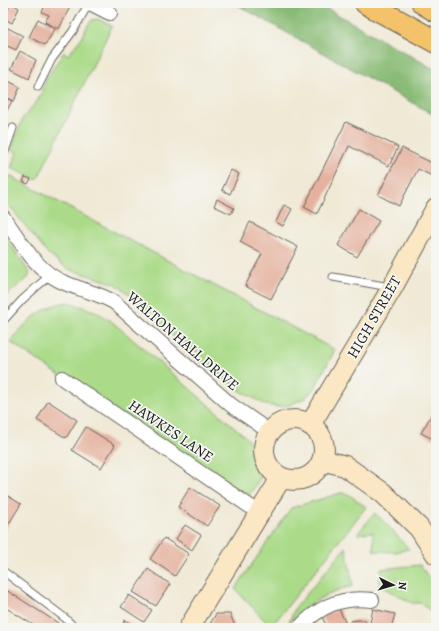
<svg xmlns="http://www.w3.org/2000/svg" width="439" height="631" viewBox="0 0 439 631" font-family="Alegreya,serif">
<rect width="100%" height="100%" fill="#f6f6f2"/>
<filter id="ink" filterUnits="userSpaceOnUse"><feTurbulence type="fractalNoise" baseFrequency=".025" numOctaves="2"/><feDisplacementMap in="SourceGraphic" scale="8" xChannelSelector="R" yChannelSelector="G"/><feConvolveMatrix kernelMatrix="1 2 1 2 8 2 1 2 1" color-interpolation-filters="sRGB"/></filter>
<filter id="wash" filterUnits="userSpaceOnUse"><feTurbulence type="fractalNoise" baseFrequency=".012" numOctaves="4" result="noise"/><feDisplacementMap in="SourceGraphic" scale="16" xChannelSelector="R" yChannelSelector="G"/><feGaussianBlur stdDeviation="0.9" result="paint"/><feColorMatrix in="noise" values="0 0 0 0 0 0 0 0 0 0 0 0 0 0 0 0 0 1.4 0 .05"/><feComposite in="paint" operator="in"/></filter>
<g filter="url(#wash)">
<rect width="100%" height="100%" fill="#f0e9d5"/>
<path fill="#abdb89" stroke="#647c52" d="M98,19L112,26L37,180L11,168L17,153L11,150L23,118L38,100L48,76L64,52L68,55L82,37L88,25L92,20Z
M8,175L335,350L314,389L305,398L289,405L277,407L266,405L241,391L194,356L129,294L116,284L68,269L47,253L3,198V181Z
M5,236L30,273L28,278L3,298V238Z
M69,302L97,312L111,321L246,437L263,463L261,477L246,500L10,342C26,322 43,305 69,302Z
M341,493L348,494L366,507L271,627L235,589L291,508Z
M375,513L390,528L409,549L396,552L374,551L373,532L357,534Z
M346,547L353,586C326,591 309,605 289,622L295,608Z
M420,565L436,588V616L421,603H412L379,585L381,569Z"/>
<path fill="#88bb75" stroke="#526c48" d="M234,3H317L436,70V116Z"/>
<g id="blocks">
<path fill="#e5b29f" d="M11,3L19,8L12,23L3,18Z
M46,3H61L70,7L59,29L45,22L49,15L42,12Z
M38,19L55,29L45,45L29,37Z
M8,28L23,36L16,50L3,44V39Z
M20,51L36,60L29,78L11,69Z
M3,78L20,87L14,101L3,95Z
M3,97L12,101L3,118Z
M346,122L398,147L389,166L349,146L317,214L304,207Z
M402,148L436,165V167L432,176L418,169L399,206L378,195Z
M231,170L239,174L230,194L222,190Z
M25,177L31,179L28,184L23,182Z
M217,199L234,208L231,214L214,206Z
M284,205L292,209L283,226L276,222Z
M359,209L379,221L357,257L338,245Z
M250,222L298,247L271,299L245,286L262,254L240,242Z
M48,401L77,420L66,438L37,420Z
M436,407V434L433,439L421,433Z
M86,427L115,445L101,468L72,450Z
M190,487L220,506L207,526L178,507Z
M3,493L21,504L3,533Z
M185,525L201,535L192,550L176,539Z
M164,538L189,554L175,576L150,559Z
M148,569L170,584L156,606L133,592Z
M3,588L58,623L54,628H38L3,606Z
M129,595L152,610L144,622L121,607Z
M339,609L348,628H327L322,616Z
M373,609L395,614L391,628H369Z
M216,614H230L235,626L233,628H212L210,624Z
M125,620L137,628H120Z
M358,620H365L366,628H351L350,621Z"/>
</g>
</g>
<g filter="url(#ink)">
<use href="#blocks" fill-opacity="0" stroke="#66645d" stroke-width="1"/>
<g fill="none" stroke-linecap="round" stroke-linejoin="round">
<defs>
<path id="lane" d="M38,87L52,59L73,31L89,3
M3,157L13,128
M333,277L390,287
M3,321L22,300L50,275
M3,571L65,618L75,628"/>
<path id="street" d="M90,3L110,13
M3,217C21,241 36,272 65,283C82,290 98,293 114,302L231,405L270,432
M62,378L261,514
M299,628C319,606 342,596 372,600"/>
<path id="secondary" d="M264 450a30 30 0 1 1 60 0a30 30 0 1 1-60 0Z
M310,425L392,288L436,208
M322,460L345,466L383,493L419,528L436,554
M189,628L281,478"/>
<path id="highway" d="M366,3L436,42
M423,3L436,11"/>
</defs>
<use href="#lane" stroke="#66645d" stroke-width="9"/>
<use href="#street" stroke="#66645d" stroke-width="16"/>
<use href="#secondary" stroke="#66645d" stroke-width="22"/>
<use href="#highway" stroke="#66645d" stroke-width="24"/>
<use href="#lane" stroke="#fff" stroke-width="7"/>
<use href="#street" stroke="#fff" stroke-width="14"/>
<use href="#secondary" stroke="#fbe7c3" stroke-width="20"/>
<use href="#highway" stroke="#f4c26a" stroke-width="22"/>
</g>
</g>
<g text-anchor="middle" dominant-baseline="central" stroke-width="3.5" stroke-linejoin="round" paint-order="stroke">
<g font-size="15" fill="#1c1c1c" stroke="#f6f6f2">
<text transform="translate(374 317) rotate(-60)">HIGH STREET</text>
<text transform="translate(183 341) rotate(41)">WALTON HALL DRIVE</text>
<text transform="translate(171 431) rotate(34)">HAWKES LANE</text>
</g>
</g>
<rect width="439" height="631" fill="none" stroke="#f6f6f2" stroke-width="16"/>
<g transform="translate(393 585) rotate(95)" stroke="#f6f6f2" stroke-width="3" paint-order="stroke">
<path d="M0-3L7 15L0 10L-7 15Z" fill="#1c1c1c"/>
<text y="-6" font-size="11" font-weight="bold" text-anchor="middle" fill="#1c1c1c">N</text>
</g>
</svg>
